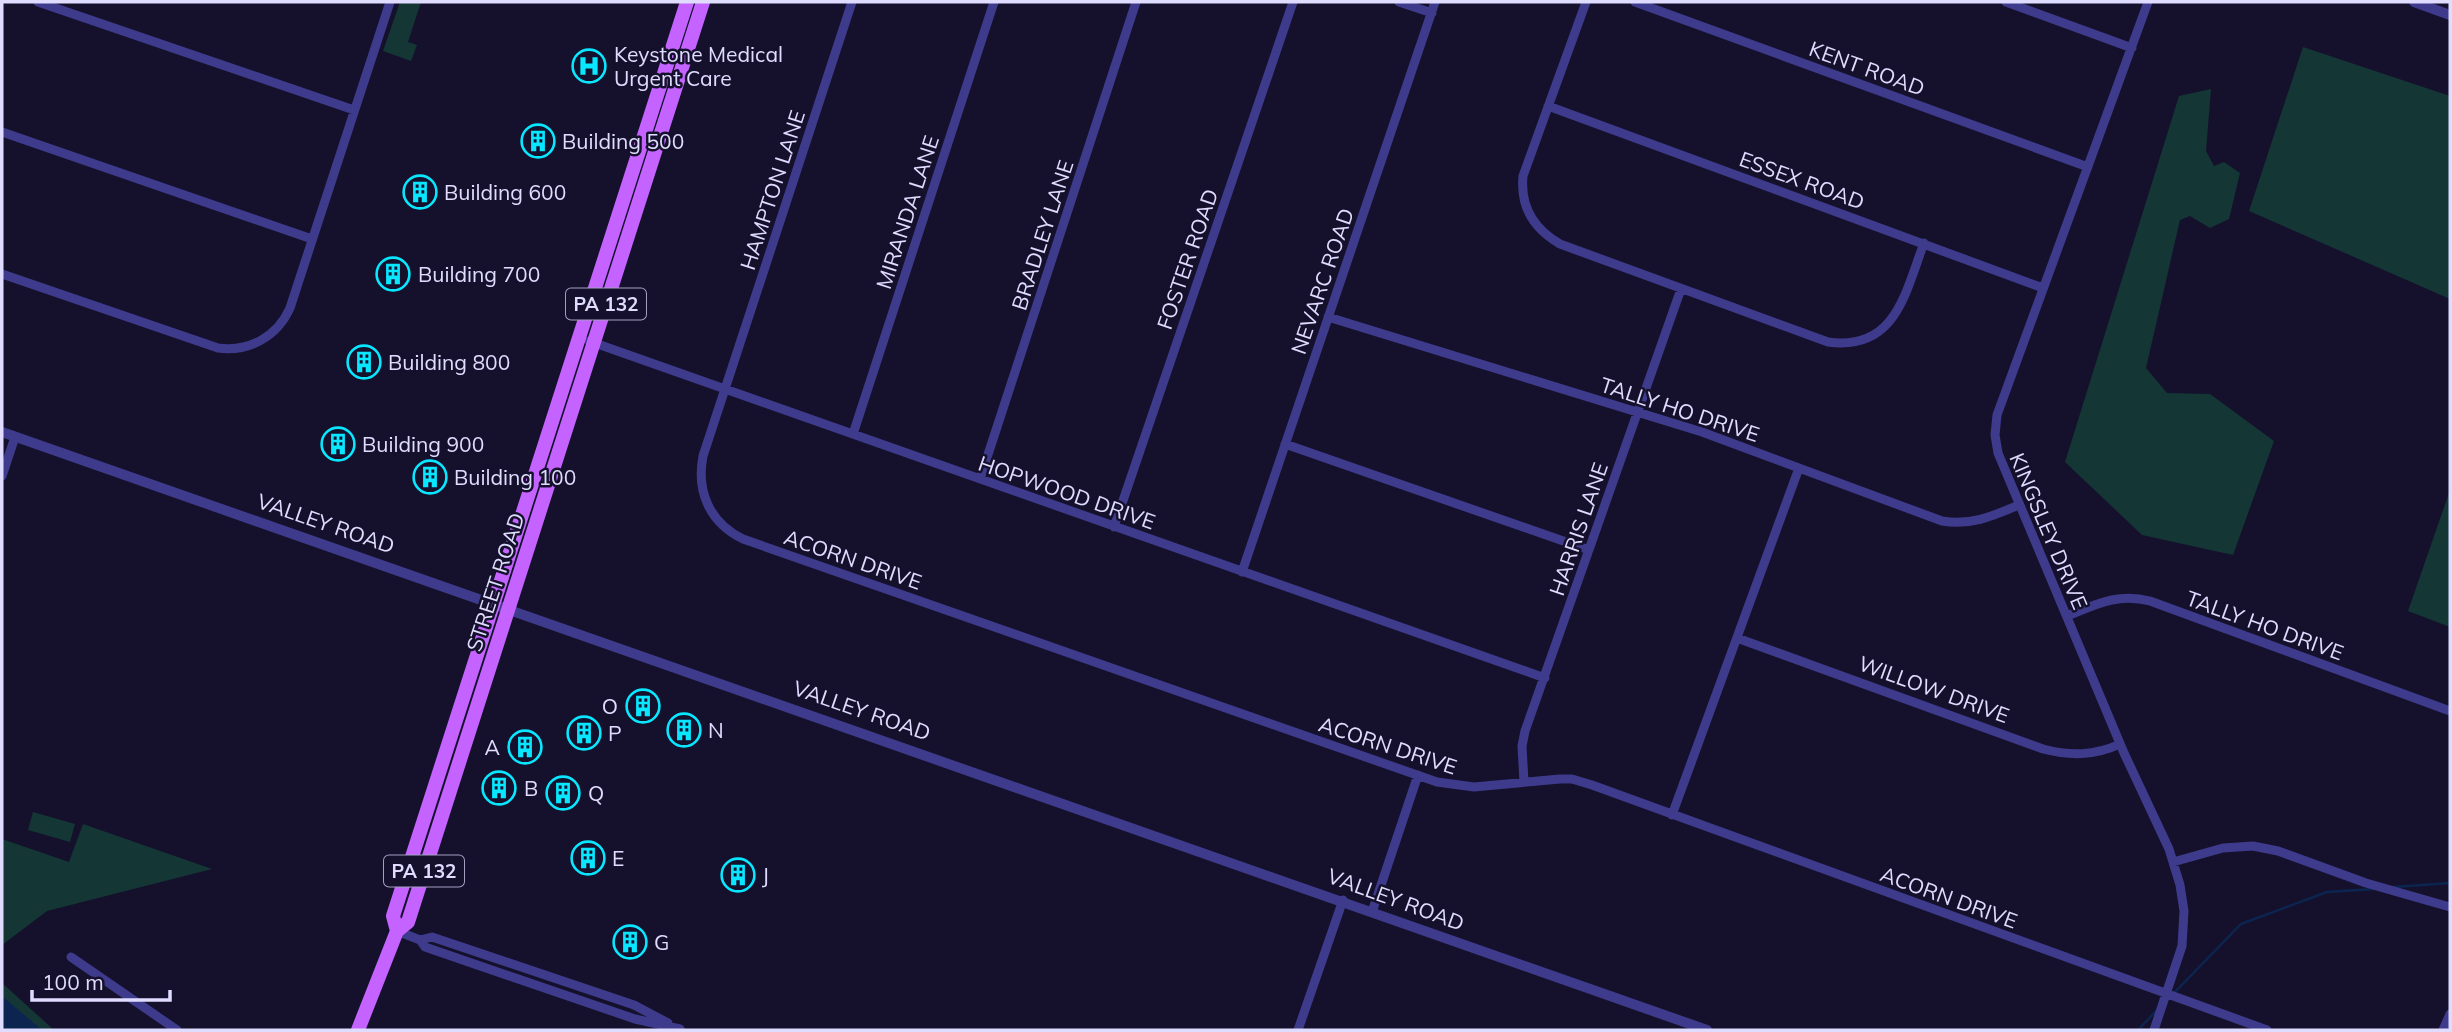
<svg xmlns="http://www.w3.org/2000/svg" width="2452" height="1032" viewBox="0 0 2452 1032" font-family="Mulish,sans-serif">
<rect width="100%" height="100%" fill="#15112c"/>
<path fill="#143635" d="M400,2H421L408,42L417,45L411,61L383,51Z
M2303,47L2450,96V299L2249,211Z
M2211,89L2206,151L2214,166L2224,162L2240,173L2229,219L2210,228L2190,216L2180,220L2146,368L2167,393L2210,394L2274,441L2233,555L2142,535L2065,462L2179,96Z
M2450,490V627L2408,611Z
M33,812L75,824L70,842L28,830Z
M83,824L212,869L47,911L2,945V839L69,862Z
M2,983L54,1030H2Z"/>
<path fill="#0c2550" d="M2,996L42,1030H2Z"/>
<g fill="none" stroke-linecap="round" stroke-linejoin="round">
<path stroke="#0c2550" stroke-width="2.5" d="M2394,887L2450,883
M2174,993L2241,924L2327,892L2374,889
M2138,1030L2157,1010"/>
<path stroke="#3e3b8c" stroke-width="9" d="M38,2L354,110
M852,2L703,456C696,492 710,523 743,539L1437,782L1474,787L1560,779H1572L1592,785L2267,1030
M1399,2L1432,13
M1586,2L1523,176C1520,207 1534,229 1560,244L1828,342C1896,351 1905,293 1924,243
M1635,2L2088,167
M2006,2L2132,48
M2148,2L1997,415L1995,435L1998,453L2124,753L2169,849L2180,885L2184,911L2182,946L2154,1030
M1548,106L2043,288
M2,132L312,239
M2,274L218,348C249,352 277,337 290,308L390,2
M1328,317L1702,432L1942,521C1971,526 1993,516 2019,505
M589,341L1545,678
M853,434L994,2
M1285,444L1589,550
M2,476L15,437
M980,479L1136,2
M1114,527L1293,2
M1242,572L1435,2
M2067,616C2097,604 2117,593 2150,601L2450,711
M1737,638L2043,749C2070,756 2094,756 2120,744
M1524,782L1522,746L1525,731L1681,289
M1672,815L1799,468
M2173,862L2223,848L2253,846L2278,851L2366,883L2450,907
M1373,909L1418,775
M397,931L420,940L425,947L635,1019L680,1029
M420,940L432,937L634,1005L668,1023
M71,957L177,1030
M1298,1030L1343,900
M2443,1030L2450,1014"/>
<path stroke="#3e3b8c" stroke-width="10" d="M2414,2L2450,15
M2,432C571,628 1140,826 1707,1030"/>
<path stroke="#c463ff" stroke-width="14" d="M397,931L393,916L687,2
M358,1030L397,931L408,922L703,2"/>
</g>
<defs>
<symbol id="hospital-ring" viewBox="-11 -11 22 22"><circle r="9.5" fill="#15112c" stroke="#08e7ff" stroke-width="1.5"/><path d="M-5-5h3v3.5h4V-5h3V5h-3V1.5h-4V5h-3Z" fill="#08e7ff"/></symbol>
<symbol id="building-ring" viewBox="-11 -11 22 22"><circle r="9.5" fill="#15112c" stroke="#08e7ff" stroke-width="1.5"/><path d="M-4-6H4V6H1V3H-1V6H-4ZM-2.5-4.3h1.7v1.8h-1.7ZM.8-4.3h1.7v1.8H.8ZM-2.5-1h1.7V.8h-1.7ZM.8-1h1.7V.8H.8Z" fill="#08e7ff"/></symbol>
</defs>
<g fill-rule="evenodd">
<use href="#hospital-ring" x="570" y="47" width="38" height="38"/>
<use href="#building-ring" x="519" y="122" width="38" height="38"/>
<use href="#building-ring" x="401" y="173" width="38" height="38"/>
<use href="#building-ring" x="374" y="255" width="38" height="38"/>
<use href="#building-ring" x="345" y="343" width="38" height="38"/>
<use href="#building-ring" x="319" y="425" width="38" height="38"/>
<use href="#building-ring" x="411" y="458" width="38" height="38"/>
<use href="#building-ring" x="624" y="687" width="38" height="38"/>
<use href="#building-ring" x="665" y="711" width="38" height="38"/>
<use href="#building-ring" x="565" y="714" width="38" height="38"/>
<use href="#building-ring" x="506" y="728" width="38" height="38"/>
<use href="#building-ring" x="480" y="769" width="38" height="38"/>
<use href="#building-ring" x="544" y="774" width="38" height="38"/>
<use href="#building-ring" x="569" y="839" width="38" height="38"/>
<use href="#building-ring" x="719" y="856" width="38" height="38"/>
<use href="#building-ring" x="611" y="923" width="38" height="38"/>
</g>
<g text-anchor="middle" dominant-baseline="central" stroke-width="5" stroke-linejoin="round" paint-order="stroke">
<g fill="#15112c" stroke="#a39fc0" stroke-width="2">
<rect x="566" y="288.5" width="80" height="31" rx="5"/>
<rect x="384" y="855.5" width="80" height="31" rx="5"/>
</g>
<g font-size="19" font-weight="bold" fill="#e0dcff">
<text x="606" y="304">PA 132</text>
<text x="424" y="871">PA 132</text>
</g>
<g font-size="21" fill="#e0dcff" stroke="#15112c" text-anchor="start">
<text x="614" y="54">Keystone Medical<tspan x="614" dy="24">Urgent Care</tspan></text>
<text x="562" y="141">Building 500</text>
<text x="444" y="192">Building 600</text>
<text x="418" y="274">Building 700</text>
<text x="388" y="362">Building 800</text>
<text x="362" y="444">Building 900</text>
<text x="454" y="477">Building 100</text>
<text x="618" y="706" text-anchor="end">O</text>
<text x="708" y="730">N</text>
<text x="608" y="733">P</text>
<text x="500" y="747" text-anchor="end">A</text>
<text x="524" y="788">B</text>
<text x="588" y="793">Q</text>
<text x="612" y="858">E</text>
<text x="762" y="875">J</text>
<text x="654" y="942">G</text>
</g>
<g font-size="21" fill="#e0dcff" stroke="#15112c">
<text transform="translate(1867 68) rotate(20)">KENT ROAD</text>
<text transform="translate(1802 180) rotate(20)">ESSEX ROAD</text>
<text transform="translate(772 190) rotate(-72)">HAMPTON LANE</text>
<text transform="translate(907 212) rotate(-72)">MIRANDA LANE</text>
<text transform="translate(1042 235) rotate(-72)">BRADLEY LANE</text>
<text transform="translate(1187 259) rotate(-71)">FOSTER ROAD</text>
<text transform="translate(1322 281) rotate(-71)">NEVARC ROAD</text>
<text transform="translate(1680 409) rotate(18)">TALLY HO DRIVE</text>
<text transform="translate(1067 492) rotate(19)">HOPWOOD DRIVE</text>
<text transform="translate(326 523) rotate(19)">VALLEY ROAD</text>
<text transform="translate(1578 529) rotate(-71)">HARRIS LANE</text>
<text transform="translate(2049 531) rotate(67)">KINGSLEY DRIVE</text>
<text transform="translate(853 559) rotate(19)">ACORN DRIVE</text>
<text transform="translate(495 582) rotate(-72)">STREET ROAD</text>
<text transform="translate(2265 625) rotate(20)">TALLY HO DRIVE</text>
<text transform="translate(1934 689) rotate(20)">WILLOW DRIVE</text>
<text transform="translate(862 710) rotate(19)">VALLEY ROAD</text>
<text transform="translate(1388 745) rotate(18)">ACORN DRIVE</text>
<text transform="translate(1949 897) rotate(20)">ACORN DRIVE</text>
<text transform="translate(1396 899) rotate(20)">VALLEY ROAD</text>
</g>
</g>
<rect width="2452" height="1032" fill="none" stroke="#e0dcff" stroke-width="7"/>
<path d="M32 990v10h138v-10" fill="none" stroke="#e0dcff" stroke-width="3.5"/>
<text x="42" y="990" font-size="21" fill="#e0dcff" stroke="#15112c" stroke-width="5" paint-order="stroke">100 m</text>
</svg>
